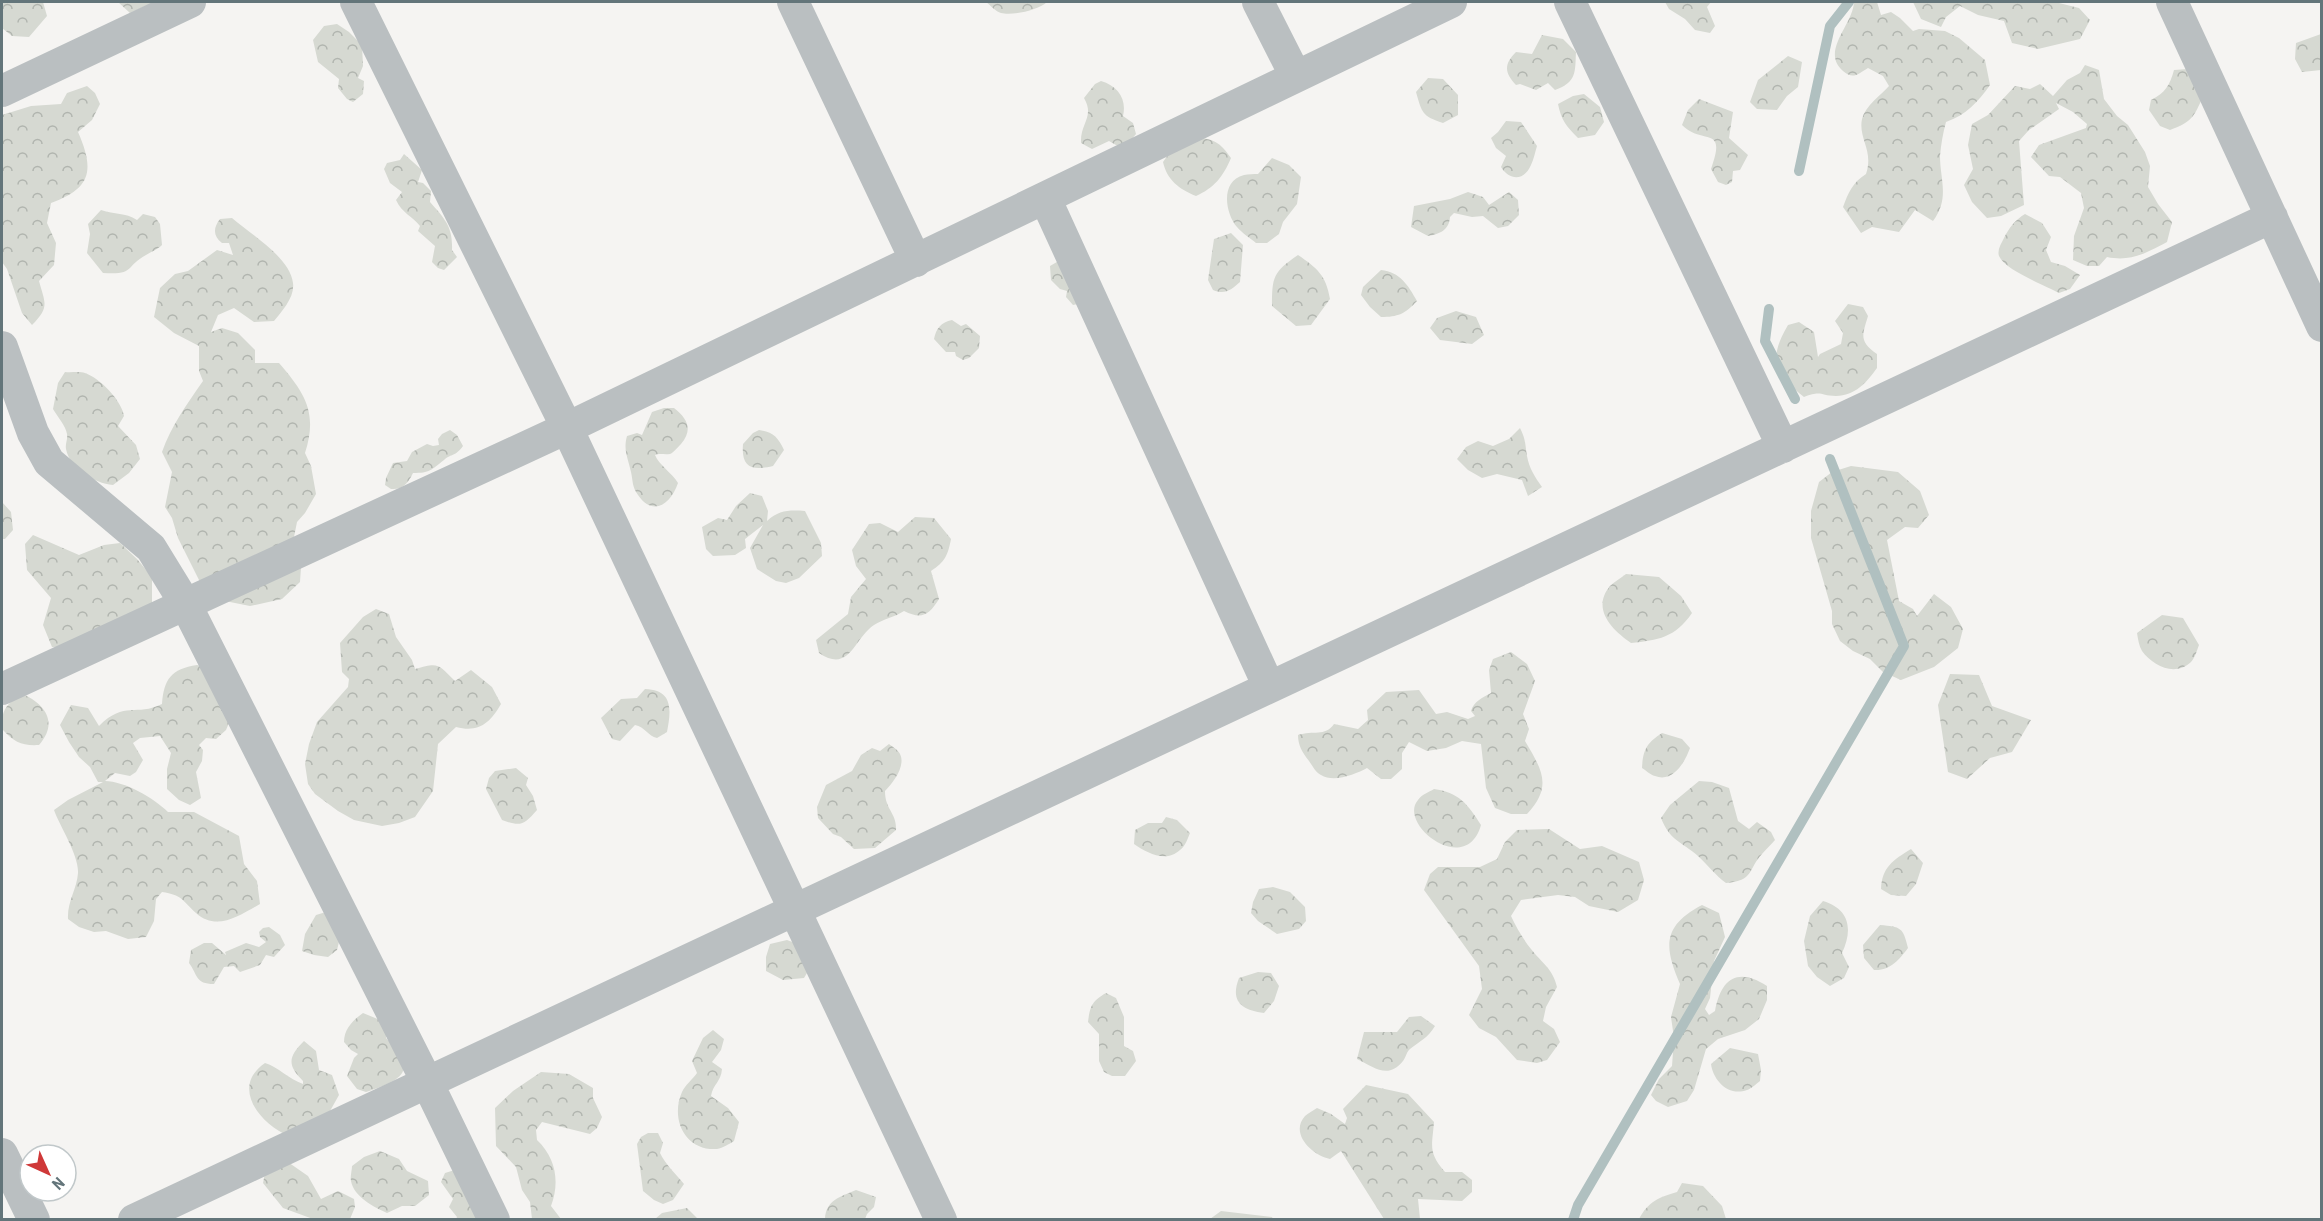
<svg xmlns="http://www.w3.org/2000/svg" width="2323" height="1221" viewBox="0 0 2323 1221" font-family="'Roboto Condensed',sans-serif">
<defs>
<pattern id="forest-crowns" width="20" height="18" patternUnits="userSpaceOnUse" patternTransform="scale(1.5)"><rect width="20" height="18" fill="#d6d9d2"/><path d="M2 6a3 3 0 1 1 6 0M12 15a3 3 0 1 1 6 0" fill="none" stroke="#b1b5af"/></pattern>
</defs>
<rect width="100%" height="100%" fill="#f5f4f2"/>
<path fill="url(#forest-crowns)" d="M2,2H43L47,16L29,37L12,36L2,28Z
M118,2H154L130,13Z
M986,2H1047C1039,10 1012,16 1001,13C996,12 990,5 986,2Z
M1665,2H1711L1707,7L1715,26L1710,33L1695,30L1685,19L1669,9Z
M1854,2H1877L1881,15L1891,12L1900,18L1913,31L1919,29L1945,31L1959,38L1985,60L1990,85C1978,102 1966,115 1946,122C1943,133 1941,144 1940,156C1940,180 1950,198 1933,221L1915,210L1899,232L1872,227L1861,233L1843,207C1848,193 1853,182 1866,174C1874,150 1858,139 1862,119C1865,106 1881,95 1889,86L1883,76L1868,68C1858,74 1853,80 1843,71C1820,51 1853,25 1854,2Z
M1913,2H2055L2079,8L2090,20L2080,39L2038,49L2012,43L2004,21L1978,15L1960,6L1946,17L1941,27L1921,19Z
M337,24L349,32L362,45L363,66L358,78L364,81L363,94L353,102L347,99L338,88L339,79L318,62L313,40L324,26Z
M2321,34V70L2302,72L2295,59L2296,43Z
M1542,35L1563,39L1576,52C1575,72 1577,82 1555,90L1548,83L1536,90L1520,84L1516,85C1504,72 1504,64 1516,52L1532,54Z
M1788,56L1802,62L1798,87L1787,96L1777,110L1757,109L1750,102L1758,80Z
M2085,65L2099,70L2104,99L2117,116L2128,125L2145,152L2150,166L2148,187L2158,204L2172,222L2167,242C2146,253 2131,262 2107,257L2099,266H2087L2073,260L2074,236L2084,208L2081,193L2060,177L2049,176L2031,157L2039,145L2086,128L2087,124L2073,112L2056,103L2059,109L2029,130L2019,141L2024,205L2001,216L1987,218L1972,202L1964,185L1973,169L1968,145L1972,124L1988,115L2015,86L2030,89L2040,84L2053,96L2067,80L2080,73Z
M2188,69L2203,96C2194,118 2191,122 2170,130L2160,126L2149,110L2151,100C2165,93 2170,85 2174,70Z
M1428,78L1443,79L1458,95V115L1443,123C1422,116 1422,113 1416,92Z
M1101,81C1118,86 1127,99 1123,116L1133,123L1136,134L1127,145H1116L1109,141L1092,149L1081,143C1080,123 1095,117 1084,98L1095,84Z
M87,86L95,93L100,104L92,120L78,132C95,171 91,188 51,203L47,223L56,243L54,265L39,281C45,303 50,307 32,325L22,313L7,269L2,262V115L31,106L61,104L67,93Z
M1584,94L1600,107L1604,122L1595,135L1578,138C1567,127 1561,120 1558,104L1573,96Z
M1699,99L1733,112L1729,138L1748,155L1740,170L1733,171L1732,182L1726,185L1718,182L1711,169C1727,124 1703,146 1682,125L1688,110Z
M1506,121L1521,122L1537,146C1535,152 1534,159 1531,165C1524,181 1510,181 1501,167L1506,156L1496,148L1491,138L1498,132Z
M1194,137C1214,139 1220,142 1231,158C1223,177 1214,188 1196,196C1179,189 1167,180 1163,162L1170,152Z
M404,154L422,170L418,182L423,183L431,191L430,202C445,219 453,227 452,250L457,257L444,270L438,268L432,262L435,246L418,231L420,226C412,216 402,213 396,200L402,192L390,183L384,169L387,163L400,160Z
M1272,158L1289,165L1301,177L1297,204L1283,222L1279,234L1267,243H1256C1250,238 1242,233 1237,227C1225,213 1220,181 1244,175C1248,174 1254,174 1258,174Z
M1468,192L1483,197L1489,205L1509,192L1518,200L1519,215L1508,226L1498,228L1483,216L1472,217L1454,213L1450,217C1449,230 1440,234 1428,236L1411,227L1414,206L1450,199Z
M101,210C115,215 125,212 137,220L143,214L155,217L160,224L162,245C157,250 152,251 146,255C124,267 136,275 103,273L87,253L90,234L88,224Z
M2025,214L2042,223L2051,237L2046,250L2051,262L2065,266L2080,275L2070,289L2059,293C2044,285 2005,270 1999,256C1997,250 2001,244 2004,238C2009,228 2015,220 2025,214Z
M232,218C250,234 290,257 293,283C295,297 282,311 274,321L254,322L234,308L218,315L211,332L222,328L238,333L255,350V363H279C305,393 318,413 305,453L311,466L316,494L305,513L297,522L293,542L301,567L300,582L282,599L250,606L215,599L199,580L178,538L172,518L165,507L172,472L162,452C171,426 187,404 203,381L199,371V346L174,333L154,317L160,288L175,274L188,271L217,250L233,255L229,243H222C213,236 213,228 220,219Z
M1231,233L1243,245L1240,282C1231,290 1225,295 1213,290L1208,280L1214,239Z
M1298,255C1317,268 1326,275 1330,299L1311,325L1296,326L1272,306C1272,277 1273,272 1298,255Z
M1062,259L1083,303L1073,305L1066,297L1067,291L1060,289L1051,280L1050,266Z
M1381,270C1400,272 1408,285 1417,301C1405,314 1398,317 1381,317L1370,307L1361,295L1363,287Z
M1848,304L1863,307L1868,316C1862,336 1859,341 1877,354V368C1867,382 1855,396 1836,396C1820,396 1822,390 1804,397C1774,373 1768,359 1788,325L1799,322L1814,332L1818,357L1820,354L1841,344L1843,333L1835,321Z
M1456,311L1476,317L1484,335L1472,344L1440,340L1430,328L1437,318Z
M952,320L961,326L966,324L980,336L979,348L969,358L963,360L956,356L955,352H946L934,339C936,329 941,322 952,320Z
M65,372C71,373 79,371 85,373C100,378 122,401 124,416L118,426L136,445L140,459L129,473L113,485C94,483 70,469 66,449C65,444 68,439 67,434C66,426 57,416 53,409L58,383Z
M664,408H674C688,419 693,430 681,444C678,447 673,453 670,454C664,455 660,453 655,455C659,465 672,473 678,483C671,504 653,517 638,495C632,487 633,481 631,472C628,458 623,450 627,436L637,433L642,435L652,412Z
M1520,428C1526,440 1525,444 1527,456C1529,468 1535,477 1542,487L1528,496L1522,480L1497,474L1482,478L1468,470L1457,459L1466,447L1478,441L1493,446L1509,439Z
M450,430L457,435L463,446C455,457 452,453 444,460C431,470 430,473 413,473C408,483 403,490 391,489L385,485L386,478L393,463L407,461L412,452L427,444L433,446L439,445L438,439L442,434Z
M759,430C773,432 778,437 784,450L773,466C752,471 741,468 743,444L753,433Z
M1851,466L1898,472L1920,491L1929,515L1918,528L1905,527L1887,540L1899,601L1913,609L1917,616L1934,594L1951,607L1963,629L1958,648L1934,667L1901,680L1883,672L1870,659L1853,651L1840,641L1832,624V611L1811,538V511L1819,482L1832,472Z
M750,493L762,496L768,511L767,521C779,510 789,510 805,511L821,543L822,556L799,578L786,583L776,581L757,569L750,548L763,525L745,539L746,548L735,555L713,556L706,549L702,527L718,518L727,520L736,506Z
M2,502L11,512L13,530L5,539H2Z
M915,517L934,518L951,539C948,555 945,562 931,571L939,599C929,615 922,620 904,611C895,617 883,619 874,625C854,638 850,674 819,653L816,640L848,614L851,597L866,579L856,566L852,550L869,524L880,523L898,532Z
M33,535L79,555L104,545L120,543L137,559L152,577V613L67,649L52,647L43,625L51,598L27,570L25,544Z
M1626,574L1659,577L1681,596L1692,613C1675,638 1658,640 1631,643C1612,630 1591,609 1610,586C1614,582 1621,578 1626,574Z
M376,609L389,614L396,637L412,660L415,669C439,662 438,664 455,681L471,670L492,687L501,704C490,723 479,733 456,727L438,744L433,791L415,817L399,823L382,826L354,820L338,811L315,794L308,784L305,764L309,744L317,722L348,687L349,679L342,672L340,643L363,617Z
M2162,615L2183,618L2199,645C2197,650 2195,658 2191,662C2175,677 2153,666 2142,651C2139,646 2138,639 2137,633Z
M1511,652L1527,664L1535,681L1523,714L1529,729L1525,741C1542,770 1553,786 1527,814H1511L1495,808L1486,788L1481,744L1462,741L1446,748L1427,751L1409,742L1402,753V769L1391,779H1381L1367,768C1356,774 1334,783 1321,775C1316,773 1312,765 1309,761C1302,752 1298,745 1298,735C1313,730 1325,737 1334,724L1358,729L1368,720L1367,710L1386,692L1419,690L1436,714L1447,712L1468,719L1475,716L1471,711C1474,701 1482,698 1491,693L1489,670L1493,659Z
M197,665L213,669L232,716L226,730L216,739L206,738L199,745L203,750L202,761L196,772L201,798L190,805L179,800L167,789V769L171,753L160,736L140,738L133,743L143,760L136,772L130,776L115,773L105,781C124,781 154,798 168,812H194L239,836L244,864L257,881L260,904C240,915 217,932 196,913C182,900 182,895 162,892L156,899L154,921L146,937L128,939L106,931L94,932L79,927L68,919C67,902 77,889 78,873C79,855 60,827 54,810L68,800L103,782H98L90,767L79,757L69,742L60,725L71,705L88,708L99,726C125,700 136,717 162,704C164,679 171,669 197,665Z
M1950,674L1979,675L1992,706L2031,720L2012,752L1990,758L1967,779L1948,772L1938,705Z
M645,689C674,690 671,711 667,732L657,738C648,736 645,727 635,725L620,741L612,739L601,718L621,699L637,698Z
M21,693C45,704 59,722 39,745C22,746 14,742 3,730C0,710 6,706 21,693Z
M1662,733L1682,739L1690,748C1685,762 1673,783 1655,776C1650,775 1646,770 1642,768C1643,749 1647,743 1662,733Z
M889,744C893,747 898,750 900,754C906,766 893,783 885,791C885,810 897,813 896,830L875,848L854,849L841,837L833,834L818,818L817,807L826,785L852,771L861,755L872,748L880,751Z
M516,768L528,778L526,785L533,796L537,810C524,825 521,827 502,820L486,789L489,778L495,771Z
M1699,781L1712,782L1729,788L1738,821L1749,829L1757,822L1771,832L1775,840C1771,845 1766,849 1762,854C1748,869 1754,881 1726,883C1715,875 1708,865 1698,856C1681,841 1670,841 1661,818L1670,805Z
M1434,789C1458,792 1468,804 1481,825C1466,878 1397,824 1418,800C1421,795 1429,792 1434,789Z
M1166,817L1177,820L1190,833C1188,838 1185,847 1180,850C1166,863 1147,853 1134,844L1135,830L1148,823H1162Z
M1549,829L1580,849L1602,846L1639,862L1644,880L1638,900L1618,912L1589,906L1575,897L1558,895L1521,900L1511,916C1516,927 1523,939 1531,949C1542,963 1553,969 1557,987L1546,1007L1543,1021L1554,1029L1560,1042L1547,1060L1537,1063L1517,1060L1496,1037L1479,1028L1469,1015L1482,989L1479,966L1424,890L1430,874L1438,867H1480L1497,859L1505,842L1517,830Z
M1911,849L1923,863L1916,884L1906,896L1891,895L1881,889C1882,867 1893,860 1911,849Z
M1273,887L1290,892L1305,907L1306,921L1299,929L1277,934L1258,921L1251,913L1253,902L1259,889Z
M1823,901C1850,909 1853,930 1842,953L1849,967L1844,978L1830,986L1817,977L1808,966L1804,941L1810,916Z
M1702,905L1719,913L1725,937L1714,961L1710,998L1705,1009L1709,1015L1715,1011C1721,978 1738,967 1767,986V1000L1759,1019L1745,1030L1718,1039L1706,1049L1694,1090L1687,1101L1668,1107L1656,1101L1651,1095L1659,1079L1672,1066L1674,1038L1671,1017L1680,984C1664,947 1662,926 1702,905Z
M326,912L340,938L337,950L328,957L314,955L302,951L305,934L316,915Z
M1880,925C1901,927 1903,927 1908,948C1899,960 1890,971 1874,970L1864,958L1863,945Z
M269,927L280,935L285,945L274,957L266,955L260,965L240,972L234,966L224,967L214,984C195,984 198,975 189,963L191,950L204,943H212L226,955L225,952L246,943L259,947L266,942L260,937L259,932L263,928Z
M787,940L803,946L810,958L807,973L804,978L783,980L766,971V957L770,944Z
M1258,972L1271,973L1279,986L1274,1001L1264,1013C1241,1010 1230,1001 1239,978Z
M1106,993L1116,998L1124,1017V1046L1133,1051L1136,1061L1125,1076H1112L1104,1072L1099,1061V1034L1088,1022C1090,1006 1092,1001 1106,993Z
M363,1013L380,1020L387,1027L386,1038C420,1072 401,1080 366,1092L357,1089L347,1076L354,1058L358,1054L351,1050L344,1042C344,1029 353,1020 363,1013Z
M1421,1016L1435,1026C1428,1038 1420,1041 1410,1049C1407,1051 1406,1057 1403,1061C1388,1080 1374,1067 1357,1059L1364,1032H1397L1409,1017Z
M713,1030L724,1039L721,1050L712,1062L722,1069C721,1082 713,1084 711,1096L728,1108L739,1122L734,1141C729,1144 723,1148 717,1149C685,1151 670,1119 682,1092C685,1085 693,1079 697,1073L692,1061L703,1038Z
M304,1041L316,1051L319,1070L332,1075L339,1095L330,1111L289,1136C260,1124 230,1087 265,1063C278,1067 289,1079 303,1084V1081C287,1065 288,1057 304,1041Z
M1730,1048L1758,1054L1761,1070L1760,1081C1756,1084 1751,1089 1747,1090C1728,1097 1713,1080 1711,1064Z
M541,1072L569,1074L593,1088V1098L602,1117L597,1128L590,1134L542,1122L536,1130L537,1140C556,1158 560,1182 551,1206L561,1219H532L530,1202L522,1190L516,1167L496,1146L495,1108L513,1091Z
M1366,1085L1408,1094L1434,1122C1432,1147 1428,1152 1445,1172H1462L1472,1180V1192L1462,1201L1418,1199L1420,1219H1384L1341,1151L1330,1159C1313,1156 1289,1134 1305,1116C1308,1113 1313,1111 1317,1108L1331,1114L1345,1124L1347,1118L1343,1109Z
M648,1133H658L663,1143L660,1153C665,1164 676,1174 684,1184L673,1200L663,1204L654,1200L643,1191L637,1144L641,1137Z
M380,1151L399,1159L407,1171L428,1181L429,1195L415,1206H402L387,1213C374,1207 354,1197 351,1181C350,1177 352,1170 352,1166L364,1157Z
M285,1160L308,1176L321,1199L338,1191L354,1199L355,1207L350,1219H313L283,1208L263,1183L265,1173Z
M458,1169L489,1219H456L457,1217L449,1207L453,1199L441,1182L445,1173Z
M1682,1183L1703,1186L1722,1206L1726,1219H1639C1648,1202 1659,1197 1677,1192Z
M856,1190L876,1197L874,1207L867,1214L865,1219H825C826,1200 840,1197 856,1190Z
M687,1208L698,1219H655L662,1213Z
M1221,1211L1272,1217L1273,1219H1210Z"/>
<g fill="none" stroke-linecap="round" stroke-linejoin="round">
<path stroke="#b0c0c0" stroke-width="10" d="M1799,171L1830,26L1849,2
M1769,309L1765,341L1795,399
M1573,1220L1578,1205L1904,646L1830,459"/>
<path stroke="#babfc1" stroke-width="32" d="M356,2L567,428L941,1220
M793,2L916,261
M1258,2L1295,75
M1570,2L1783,447
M2172,2L2322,326
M2,91L190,2
M1045,198L1269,687
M2,347L33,433L49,462L151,548L186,605L427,1082L494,1220
M2,689L567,428L1451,2
M2,1154L34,1220
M134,1220L2272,217"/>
</g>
<rect width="2323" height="1221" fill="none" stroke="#63757a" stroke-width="6"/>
<g transform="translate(48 1173) rotate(135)"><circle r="28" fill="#ffffff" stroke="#c1c8ca" stroke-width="1.5"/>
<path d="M0-4.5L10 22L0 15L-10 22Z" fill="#cf3838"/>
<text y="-9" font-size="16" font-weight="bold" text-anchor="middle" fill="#63757a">N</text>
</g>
</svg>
